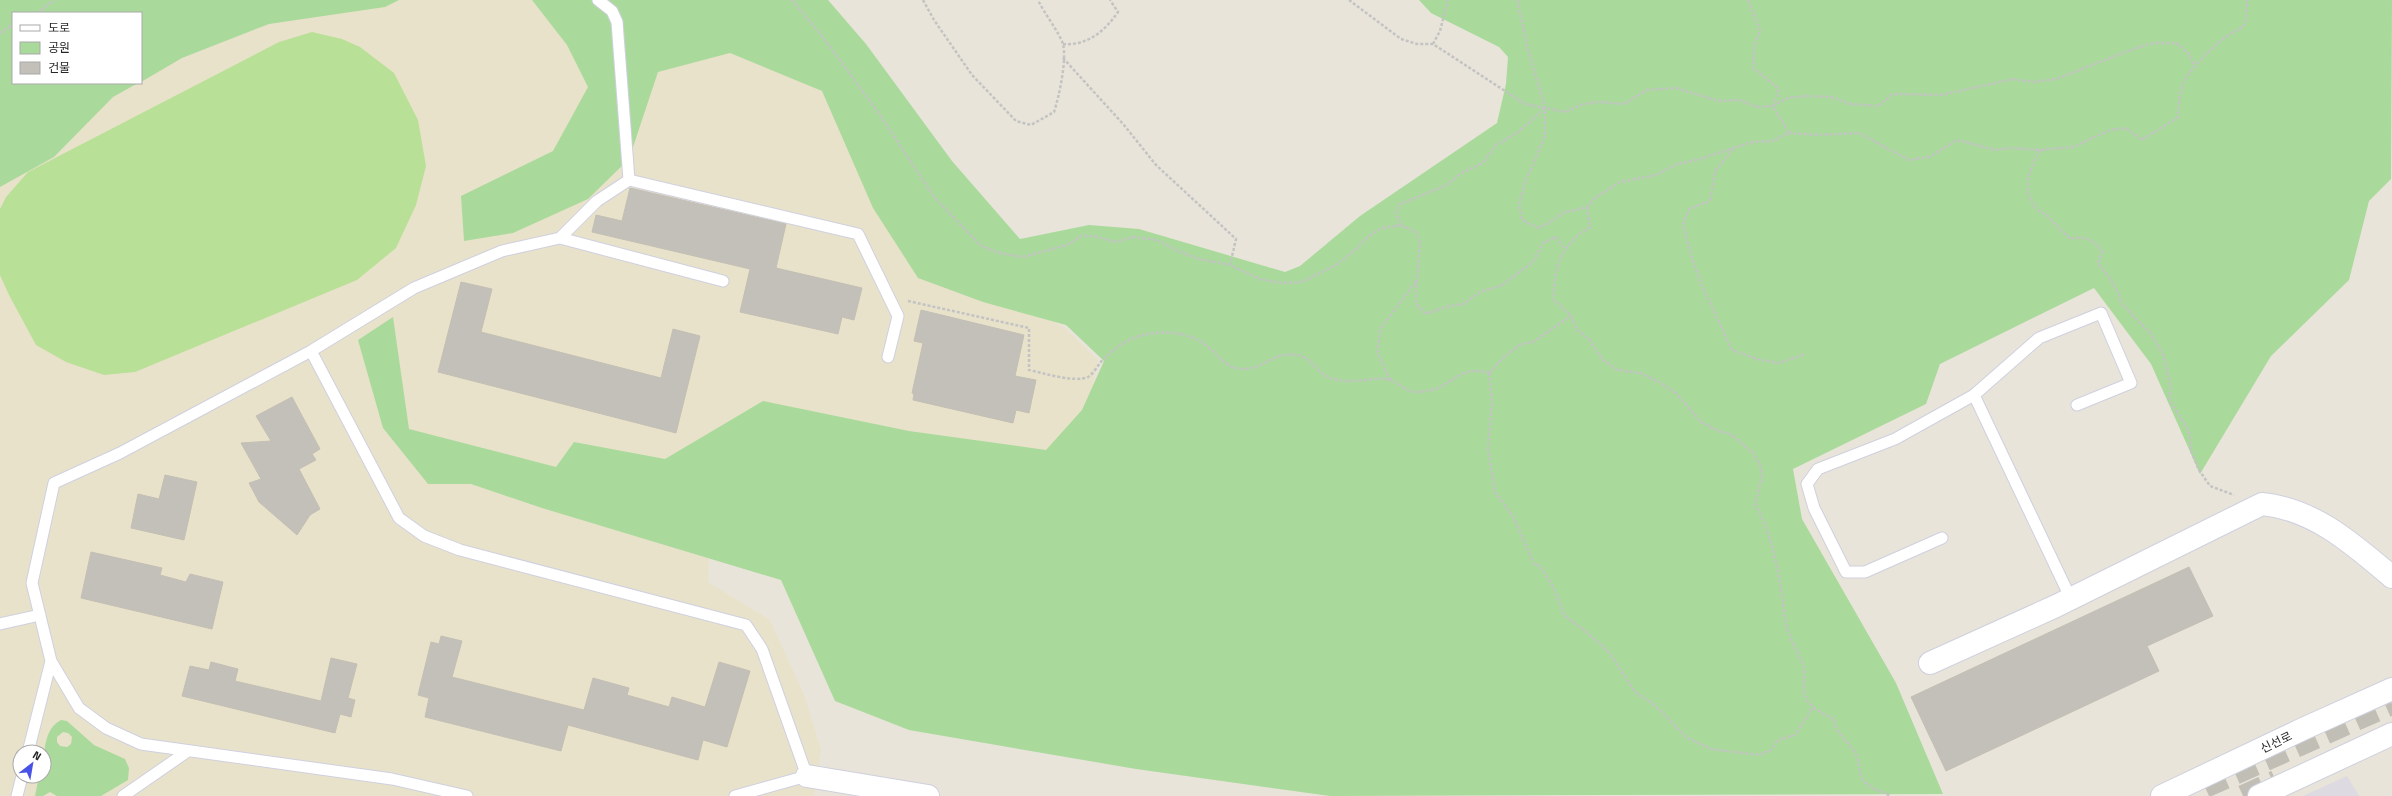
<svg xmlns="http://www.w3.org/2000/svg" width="2392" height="796" viewBox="0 0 2392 796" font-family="'Titillium Web','Noto Sans KR',sans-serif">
<rect width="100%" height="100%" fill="#e8e4d9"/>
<path fill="#dddae1" d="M2347,776L2359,796H2303Z"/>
<path fill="#e9e2ca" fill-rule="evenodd" d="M308,0H556L790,56L850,120L909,244L1065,328L1098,360L1080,444L1036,486L712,462L708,582L770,620L805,697L821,750L814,796H0V151L99,83H141V57ZM20,752H44V776H20Z"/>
<path fill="#a9da9b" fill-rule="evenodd" d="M0,0H399L385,7L269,24L182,58L141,82V13H13V83H138L113,97L54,157L0,187Z
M532,0H828L866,44L952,161L1020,239L1089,225L1139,229L1285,272L1300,266L1360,216L1497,123L1506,84L1508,57L1499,47L1431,13L1419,0H2392L2391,179L2369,201L2349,280L2271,356L2200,474L2151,364L2094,288L1940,364L1926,404L1793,469L1802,519L1896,683L1943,794L1330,796L1136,769L909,730L835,701L781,580L542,508L471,484H428L383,428L358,340L393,317L409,429L556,467L574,442L665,459L763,401L909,431L1046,450L1082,410L1104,361L1066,325L983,302L918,278L873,208L822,91L730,53L658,72L629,159L588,199L513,233L464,241L461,196L553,151L588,87L567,45Z
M61,720L67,721L94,745L125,759L129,768L128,780L101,796H57L50,792L43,796H35L39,776H44C44,757 42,730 61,720ZM63,732L68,733L72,737L71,744L67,747L60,746L57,742V737Z"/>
<path fill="#b8e097" d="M312,32L342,39L360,47L394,73L418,120L426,166L416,205L396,248L357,280L135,372L104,375L66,362L36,345L9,295L0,275V209L6,197L28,172L279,42Z"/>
<path fill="#c3c0b9" stroke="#c3bfb4" d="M630,188L786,224L776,268L862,288L854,320L842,317L838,334L740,312L750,269L592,232L596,215L622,221Z
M461,282L492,289L481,332L661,378L673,329L700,336L676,433L438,372Z
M921,310L1024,335L1015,376L1036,380L1029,413L1016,410L1013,423L913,400L914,394L912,393L923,343L914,341Z
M292,397L320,449L312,454L316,460L299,469L320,509L310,515L297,535L259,502L249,483L261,479L241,443L271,441L256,416Z
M165,475L197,482L184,540L131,528L138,494L159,499Z
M91,552L162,568L160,575L186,582L190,574L223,582L212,629L81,598Z
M2189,567L2213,616L2147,646L2159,671L1946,771L1911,697Z
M441,636L462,641L452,677L584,710L593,678L629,688L627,695L669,707L672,697L705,707L719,662L750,671L727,747L703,740L698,760L568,725L561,751L425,717L429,698L418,695L431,642L439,644Z
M331,658L357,664L348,698L355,700L351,717L340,714L335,733L182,696L190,666L209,670L211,662L238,669L235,681L321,701Z"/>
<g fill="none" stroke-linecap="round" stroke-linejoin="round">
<path stroke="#c1beb5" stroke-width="22" stroke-dasharray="22 11" stroke-linecap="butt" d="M2205,787L2392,704
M2243,796L2276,781"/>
<defs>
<path id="service" d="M598,0L612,11L617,22L629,180
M560,238L597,201L629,180L858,234L898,316L888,357
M311,351L399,518L424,536L460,550L746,625L762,649L807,776L735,796
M1942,538L1865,572H1846L1814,508L1807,484L1818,469L1895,439L1974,395
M2071,599L1974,395L2039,338L2101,313L2131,383L2077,405
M0,624L40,615
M51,661L32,583L54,483L120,453L311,351L414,288L502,251L560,238L723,281
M28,752L51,661L79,708L106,728L141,744L392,779L467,796
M17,796L22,776
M123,796L188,751"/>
<path id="minor" d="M1930,663L2056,606L2262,504C2314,509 2353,544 2392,577"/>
<path id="tertiary" d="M807,776L928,796"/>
<path id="secondary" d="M2162,796L2303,729L2392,689
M2259,796L2392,734"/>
</defs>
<use href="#service" stroke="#cfd0df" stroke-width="13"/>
<use href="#minor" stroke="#cfd0df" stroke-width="24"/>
<use href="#tertiary" stroke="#cfd0df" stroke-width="24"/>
<use href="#secondary" stroke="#cfd0df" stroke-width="24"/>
<path stroke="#c3c3c3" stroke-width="2.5" stroke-dasharray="3 2" stroke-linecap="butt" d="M792,0L819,32L880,115L935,198L980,245L999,253L1023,257L1067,245L1081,236H1094L1115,242L1134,237L1157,240L1178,251L1199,259L1230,265L1260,279L1281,283L1302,282L1336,265L1353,252L1369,236L1382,228L1401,225
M923,0L934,20L972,75L1016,121L1031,125L1054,112C1059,97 1067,60 1063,44C1059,32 1044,13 1038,0
M1349,0L1401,39L1417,44H1433L1525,104L1565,112L1583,104L1599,102L1624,104L1647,90L1676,88L1719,101L1739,100L1757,107L1773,106L1787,98L1807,96L1831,97L1850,104L1878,106L1893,94L1941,95L2013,79L2033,82L2056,79L2136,48L2154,43H2176L2189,54L2195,67
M1517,0L1528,50L1545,107V136L1524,185L1519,205L1522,220L1538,228L1549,223L1563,213L1587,207L1595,198L1620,182L1656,175L1677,164L1700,159L1752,142L1772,141L1789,133L1819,135L1859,133L1909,160L1929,157L1957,140L1996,150L2010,148L2040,150L2073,147L2110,130L2126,128L2142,140L2178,117C2179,105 2179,91 2185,80C2194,64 2225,33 2242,28L2246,20L2247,0
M1748,0L1760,30L1754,47L1753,68L1779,89L1773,106L1789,133
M37,13L54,0
M0,33L13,24
M1063,44C1087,46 1105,31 1118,12L1110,0
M1433,44L1440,31L1448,0
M1063,58L1124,125L1156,165L1236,239L1230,265
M1545,108L1517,133L1496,145L1483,163L1463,172L1445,186L1400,204L1396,212L1401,225L1416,232L1420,242L1416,293L1417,305L1426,314L1449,306L1463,304L1482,291L1501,286L1533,262L1543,243L1556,237L1564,248
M1733,149L1715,171L1710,201L1689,209L1683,224L1692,258L1702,286L1732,350L1757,359L1779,363L1805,354
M2040,150C2030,167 2020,191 2036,208C2039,212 2045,213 2049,217C2056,225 2062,232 2071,239C2084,235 2094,240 2102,251L2098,263L2111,280L2119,294L2121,303L2152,335L2164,357L2170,384V401L2189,431L2191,451L2199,470L2210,486L2234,495
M1587,207L1590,227C1560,246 1554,265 1554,300L1571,316L1577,330L1589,339L1602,359L1618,370L1640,373L1659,382L1676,393L1701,422L1719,431L1732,435L1753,453L1760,465L1762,476L1755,504C1776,541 1780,583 1786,624C1789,640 1801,654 1804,670C1806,680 1801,691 1807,700C1813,709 1824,714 1834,719C1835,735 1851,742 1857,757C1861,767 1857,775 1866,783C1872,789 1883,792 1891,796
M908,301L1029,328V370C1043,373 1075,383 1088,377C1093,374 1097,367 1100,363C1116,346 1130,336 1154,333C1173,331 1190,334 1206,345C1218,354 1225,369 1243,369C1264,369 1273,351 1297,355C1311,357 1316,371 1328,377C1351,387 1374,375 1391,380C1399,383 1407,392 1415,392C1424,392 1435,390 1442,386C1452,381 1463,371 1474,371C1479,370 1485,372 1489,373
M1489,373L1492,400L1488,449L1495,492L1513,516L1534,564L1540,566L1554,588L1564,615L1584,630L1609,652L1635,692L1656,706L1687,738L1711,749L1759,755L1771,750L1778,740L1795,735L1813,707
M1489,373L1504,357L1521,344L1533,342L1571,316
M1390,380L1377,351L1381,328L1417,280"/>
<use href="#service" stroke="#fff" stroke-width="11"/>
<use href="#minor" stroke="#fff" stroke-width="22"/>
<use href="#tertiary" stroke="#fff" stroke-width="22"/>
<use href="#secondary" stroke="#fff" stroke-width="22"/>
</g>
<g text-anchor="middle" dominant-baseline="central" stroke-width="3.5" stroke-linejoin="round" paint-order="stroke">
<g font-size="12" fill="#272727" stroke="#fff">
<text transform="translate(2276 742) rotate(-26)">신선로</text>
</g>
</g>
<rect x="12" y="12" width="130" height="72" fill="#ffffff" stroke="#a9a9a9"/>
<rect x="20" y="25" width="20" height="6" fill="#ffffff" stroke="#a9a9a9"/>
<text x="48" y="32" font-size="12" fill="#272727">도로</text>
<rect x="20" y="42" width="20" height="12" fill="#a9da9b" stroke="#a9a9a9"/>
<text x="48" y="52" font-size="12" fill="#272727">공원</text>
<rect x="20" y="62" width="20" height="12" fill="#c3c0b9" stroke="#a9a9a9"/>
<text x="48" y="72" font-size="12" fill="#272727">건물</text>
<g transform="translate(32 764) rotate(31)"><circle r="19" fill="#ffffff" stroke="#a9a9a9"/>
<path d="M0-3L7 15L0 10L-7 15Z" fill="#4852e6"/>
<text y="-6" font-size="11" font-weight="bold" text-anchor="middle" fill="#272727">N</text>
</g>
</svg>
